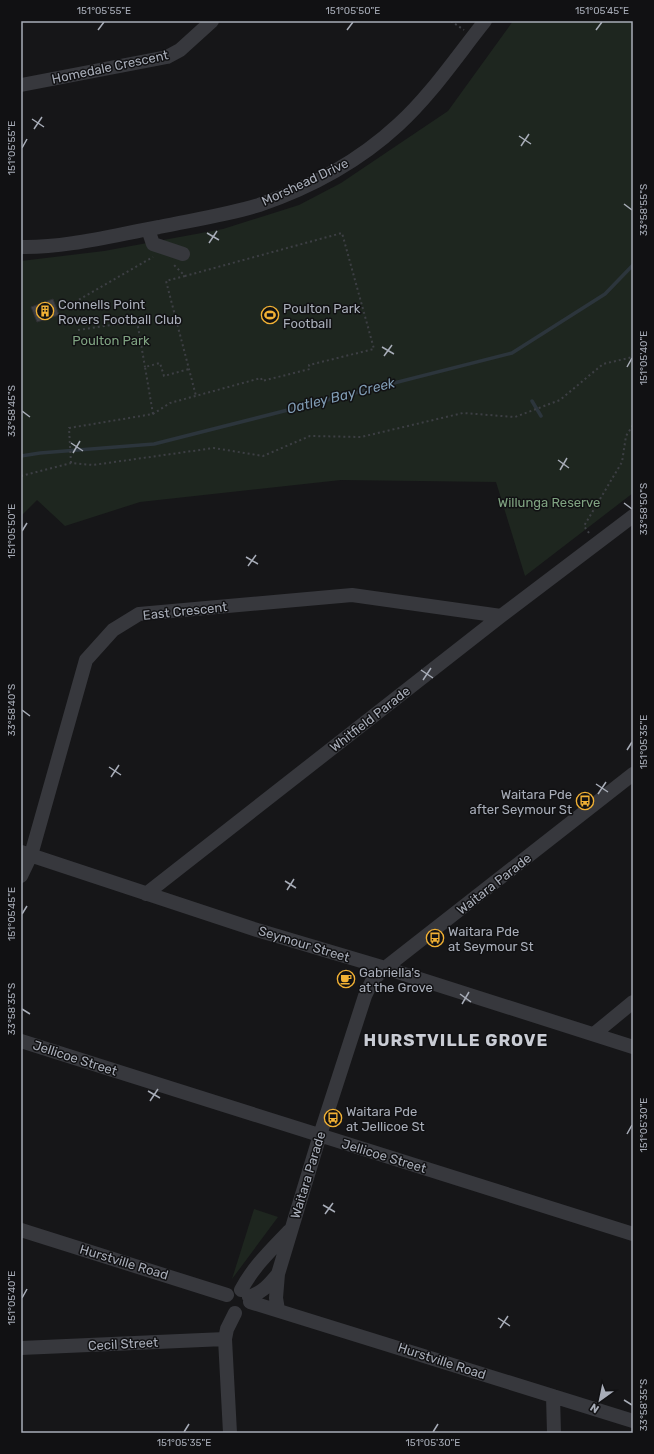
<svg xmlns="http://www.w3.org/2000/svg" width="654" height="1454" viewBox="0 0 654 1454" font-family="Rubik,sans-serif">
<rect width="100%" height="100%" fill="#161618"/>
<path fill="#1e261f" d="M513,21H633V493L525,576L496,482L341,480L140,502L65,526L37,500L21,516V261L104,251L223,229L299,205L341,183L448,111Z
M254,1209L278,1217L232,1279Z"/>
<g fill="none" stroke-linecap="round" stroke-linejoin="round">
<path stroke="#2c353c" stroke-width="3.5" d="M532,401L541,416
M21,456L40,453L154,444L512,353L605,294L633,265"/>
</g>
<path fill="#404145" stroke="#303034" d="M53,299L59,315L37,322L31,307Z"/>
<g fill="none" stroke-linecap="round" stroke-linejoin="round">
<path stroke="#3d3f44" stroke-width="2" stroke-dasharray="2 3" stroke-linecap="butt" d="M451,21L464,30
M185,276L166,281L196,396
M66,307L153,257
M78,330L137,321L145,367
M153,414L145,367L160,363L164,376L189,369
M71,463L69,428L153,414L170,403L261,378L262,381L310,369L309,365L374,349L342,233L185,276L174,265
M21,476L71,463L93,465L214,448L263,456L310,436L361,437L463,413L515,417L560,400L603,364L633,357
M589,533L584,526L622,462L626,436L633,425"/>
<path stroke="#37383d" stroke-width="14" d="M21,85L167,57L180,50L212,21
M148,229L153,244L183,254
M21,247C66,248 114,235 159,227C192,220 227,215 259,205C309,188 359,161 398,125C431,95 457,56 485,21
M21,852L257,930L385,968L633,1047
M21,876L31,855L86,660L113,630L139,614L352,595L501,616
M146,894L501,616L633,516
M594,1034L633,1002
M21,1041L633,1234
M21,1230L227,1295
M241,1290C253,1267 272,1249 289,1231
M249,1297C263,1292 269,1285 278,1274L320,1135L365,996L372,981L385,968L633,774
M250,1302L633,1421
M278,1310L276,1298L278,1274
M21,1348L225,1339
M553,1396L554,1433
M230,1433L225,1339L227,1329L235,1313"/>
</g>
<path fill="none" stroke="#a8adb8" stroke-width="1.5" d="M98,30L104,22M347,30L353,22M596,30L602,22M32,119L44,127M34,129L42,117M519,136L531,144M521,146L529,134M22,148L27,139M624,204L632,210M207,233L219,240M209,243L217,231M382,347L394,354M384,356L392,345M627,367L632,358M22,411L30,417M71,443L83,451M73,453L80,441M558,460L569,468M560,470L567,458M624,503L632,509M22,531L27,523M246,557L258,564M248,566L256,555M421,670L433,678M423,680L431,668M22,710L30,716M627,750L632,742M109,767L121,775M111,777L119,765M596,784L608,792M598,794L606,782M285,881L296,888M287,890L294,879M22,914L27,906M460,994L471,1002M462,1004L469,992M22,1009L30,1014M148,1091L160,1098M150,1101L158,1089M627,1134L632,1125M323,1205L335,1212M325,1214L333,1203M22,1298L27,1289M498,1318L510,1326M500,1328L508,1316M624,1400L632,1405M184,1432L189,1424M433,1432L438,1424"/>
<defs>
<symbol id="building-ring" viewBox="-11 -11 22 22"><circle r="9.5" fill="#111113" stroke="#f2b134" stroke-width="1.5"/><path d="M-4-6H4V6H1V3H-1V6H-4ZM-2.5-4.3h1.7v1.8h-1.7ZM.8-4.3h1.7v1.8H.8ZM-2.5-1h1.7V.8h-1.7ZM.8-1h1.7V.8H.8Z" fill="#f2b134"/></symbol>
<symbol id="stadium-ring" viewBox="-11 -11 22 22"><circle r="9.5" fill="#111113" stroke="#f2b134" stroke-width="1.5"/><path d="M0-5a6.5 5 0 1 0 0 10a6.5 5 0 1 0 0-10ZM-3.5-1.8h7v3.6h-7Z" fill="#f2b134"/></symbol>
<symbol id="bus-ring" viewBox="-11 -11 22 22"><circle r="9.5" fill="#111113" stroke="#f2b134" stroke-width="1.5"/><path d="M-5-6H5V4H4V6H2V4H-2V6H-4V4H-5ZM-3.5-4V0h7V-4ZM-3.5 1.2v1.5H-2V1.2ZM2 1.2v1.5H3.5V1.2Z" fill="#f2b134"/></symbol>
<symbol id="cafe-ring" viewBox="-11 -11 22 22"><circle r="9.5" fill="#111113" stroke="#f2b134" stroke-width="1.5"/><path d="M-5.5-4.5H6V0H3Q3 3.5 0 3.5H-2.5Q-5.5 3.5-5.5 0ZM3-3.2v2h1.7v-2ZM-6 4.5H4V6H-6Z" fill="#f2b134"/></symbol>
</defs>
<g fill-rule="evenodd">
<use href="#building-ring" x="35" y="301" width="20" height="20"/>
<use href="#stadium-ring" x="260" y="305" width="20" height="20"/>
<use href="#bus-ring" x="575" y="791" width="20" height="20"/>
<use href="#bus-ring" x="425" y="928" width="20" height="20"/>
<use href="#cafe-ring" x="336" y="969" width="20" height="20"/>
<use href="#bus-ring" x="323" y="1108" width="20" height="20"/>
</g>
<g text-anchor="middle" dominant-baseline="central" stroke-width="3" stroke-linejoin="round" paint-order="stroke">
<g font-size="13" fill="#a8adb8" stroke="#111113">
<text transform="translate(110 67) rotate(-12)">Homedale Crescent</text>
<text transform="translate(305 182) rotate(-25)">Morshead Drive</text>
<text transform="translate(185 611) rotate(-6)">East Crescent</text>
<text transform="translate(370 719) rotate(-38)">Whitfield Parade</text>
<text transform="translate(494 884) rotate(-38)">Waitara Parade</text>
<text transform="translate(304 944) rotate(17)">Seymour Street</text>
<text transform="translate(75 1058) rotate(18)">Jellicoe Street</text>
<text transform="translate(384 1156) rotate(17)">Jellicoe Street</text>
<text transform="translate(308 1175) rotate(-73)">Waitara Parade</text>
<text transform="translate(124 1262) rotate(17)">Hurstville Road</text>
<text transform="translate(123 1344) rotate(-3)">Cecil Street</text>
<text transform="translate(442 1361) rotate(18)">Hurstville Road</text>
</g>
<g font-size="13" fill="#a8adb8" stroke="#111113" text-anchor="start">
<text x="58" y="304">Connells Point<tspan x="58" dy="15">Rovers Football Club</tspan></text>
<text x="283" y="308">Poulton Park<tspan x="283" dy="15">Football</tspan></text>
<text x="572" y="794" text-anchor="end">Waitara Pde<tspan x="572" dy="15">after Seymour St</tspan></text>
<text x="448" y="931">Waitara Pde<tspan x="448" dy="15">at Seymour St</tspan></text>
<text x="359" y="972">Gabriella's<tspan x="359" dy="15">at the Grove</tspan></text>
<text x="346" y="1111">Waitara Pde<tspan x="346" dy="15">at Jellicoe St</tspan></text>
</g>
<g font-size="13" fill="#7fa381" stroke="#111113">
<text x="111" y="340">Poulton Park</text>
<text x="549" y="502">Willunga Reserve</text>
</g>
<g font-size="14" font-style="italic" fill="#7f9bb3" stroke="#111113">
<text transform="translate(341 396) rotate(-14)">Oatley Bay Creek</text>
</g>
<g font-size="17" font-weight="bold" letter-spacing="1" fill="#c9ccd4" stroke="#111113">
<text x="456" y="1040">HURSTVILLE GROVE</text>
</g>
</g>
<rect width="654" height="1454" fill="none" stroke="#111113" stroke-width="44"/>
<g transform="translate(600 1400) rotate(213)" stroke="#111113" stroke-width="3" paint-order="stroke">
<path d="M0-3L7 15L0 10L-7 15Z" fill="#a8adb8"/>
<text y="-6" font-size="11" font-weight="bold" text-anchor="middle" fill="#a8adb8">N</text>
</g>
<rect x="22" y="22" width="610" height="1410" fill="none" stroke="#a8adb8" stroke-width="1.5"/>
<g font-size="10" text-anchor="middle" fill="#a8adb8">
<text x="104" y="14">151°05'55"E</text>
<text x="353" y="14">151°05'50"E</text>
<text x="602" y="14">151°05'45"E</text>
<text transform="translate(11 148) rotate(-90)" y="4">151°05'55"E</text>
<text transform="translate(643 210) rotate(-90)" y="4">33°58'55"S</text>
<text transform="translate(643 358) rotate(-90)" y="4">151°05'40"E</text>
<text transform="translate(11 411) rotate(-90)" y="4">33°58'45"S</text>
<text transform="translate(643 509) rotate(-90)" y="4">33°58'50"S</text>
<text transform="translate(11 531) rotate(-90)" y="4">151°05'50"E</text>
<text transform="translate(11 710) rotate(-90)" y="4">33°58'40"S</text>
<text transform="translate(643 742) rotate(-90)" y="4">151°05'35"E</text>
<text transform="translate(11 914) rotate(-90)" y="4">151°05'45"E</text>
<text transform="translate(11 1009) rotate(-90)" y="4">33°58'35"S</text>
<text transform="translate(643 1125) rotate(-90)" y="4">151°05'30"E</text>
<text transform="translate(11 1298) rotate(-90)" y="4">151°05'40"E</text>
<text transform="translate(643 1405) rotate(-90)" y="4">33°58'35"S</text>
<text x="184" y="1446">151°05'35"E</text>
<text x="433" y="1446">151°05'30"E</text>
</g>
</svg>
